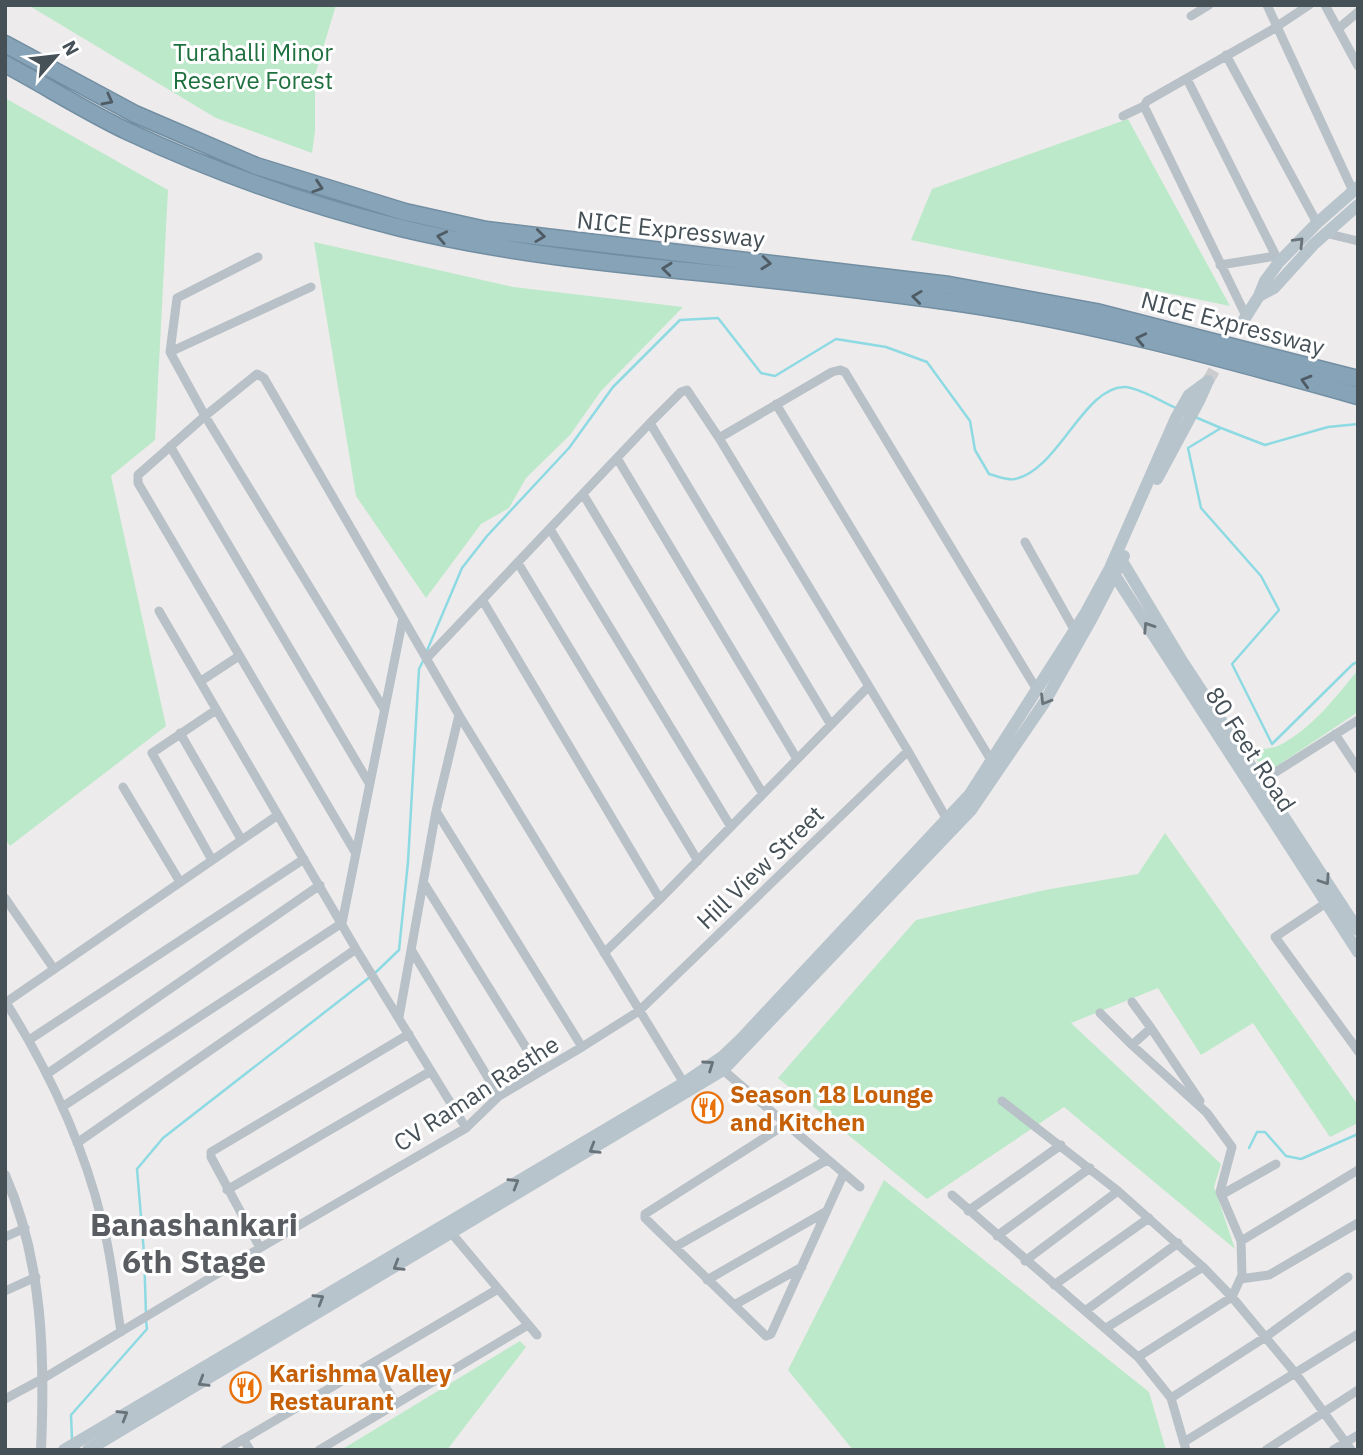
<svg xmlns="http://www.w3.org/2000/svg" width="1363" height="1455" viewBox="0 0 1363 1455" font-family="'IBM Plex Sans',sans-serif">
<rect width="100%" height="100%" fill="#eeebec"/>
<path fill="#bce9c9" d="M28,5H336L315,75V131L312,153L216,118Z
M5,98L168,190L155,440L111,476L166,726L10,846L5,839Z
M1128,119L1230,306L911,240L932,189Z
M314,242L513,287L683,307L601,391L570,435L526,478L509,508L481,524L426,598L356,496Z
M1358,670V712L1265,774L1251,750C1259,749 1270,749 1278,746C1312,729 1335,698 1358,670Z
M1165,833L1358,1105V1123L1330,1137L1253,1023L1201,1055L1158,988L1071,1023L1221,1164L1214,1187L1235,1249L1064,1107L927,1199L778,1078L916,920L1045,890L1138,874Z
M884,1180L1149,1392L1166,1450H853L788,1370Z
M520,1341L526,1347L447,1450H341Z"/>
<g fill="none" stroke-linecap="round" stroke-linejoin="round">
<path stroke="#8ddae3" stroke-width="2.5" d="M1195,417L1221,428
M1358,424L1328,427L1265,445L1221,428L1188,448L1201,508L1261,576L1279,610L1232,664L1272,744L1353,664L1358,662
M426,653L462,568L487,536L569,448L613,387L680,320L718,318L761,373L775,376L836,339L886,347L927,362L970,421L975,450L989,474C997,476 1008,481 1015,479C1059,470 1084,385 1126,387C1142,389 1162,402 1176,408
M375,973L399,950L408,862L419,669L424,659
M1249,1148L1257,1132H1265L1286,1156L1301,1159L1358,1134
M146,1314L144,1253L137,1169L163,1138L370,977
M72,1439L71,1415L147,1329L146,1321"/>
<path stroke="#ccccce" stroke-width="12" stroke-dasharray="12 6" stroke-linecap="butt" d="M1208,381L1238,329"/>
<defs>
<path id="motorway" d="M5,44L135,114L256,166L405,212L486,230L949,285L1096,312L1358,379
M5,64C46,86 87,112 129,132C215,172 308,205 401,228C501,252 605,263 708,273C787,281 867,290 946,301C1085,320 1222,358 1358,396"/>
</defs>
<use href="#motorway" stroke="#728ea2" stroke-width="19"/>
<path stroke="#b8c1c7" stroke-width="9" d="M1267,5L1353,191
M1325,5L1358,66
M1191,16L1209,5
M1339,28L1358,12
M1226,55L1317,223
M1187,79L1279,262
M1144,106L1246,316
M1123,116L1144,106L1147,101L1270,31L1309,5
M1325,233L1358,241
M258,257L177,298L170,352L205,416L384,709
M1220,265L1276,256
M170,352L311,287
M776,404L991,760
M650,423L831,725
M719,438L832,372L840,370L845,372L1037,690
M170,446L369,783
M617,458L797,759
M583,494L763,794
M550,529L731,827
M1025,542L1075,631
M518,563L698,861
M483,601L660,899
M159,611L356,949L466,1128
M427,658L650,423L681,392L687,390L719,438L908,751L949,823
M201,681L239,656
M180,733L241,839
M1335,734L1358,769
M1260,782L1358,720
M123,787L180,882
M436,811L582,1047
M355,852L138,483V475L205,416L257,374L264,378L459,715L687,1088
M212,860L152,753L216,710
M425,885L540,1070
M5,898L54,969
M1326,903L1275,937L1358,1051
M412,951L499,1096
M604,953L660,899L868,687
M5,1001C48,1069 83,1143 102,1221C112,1257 115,1296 121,1332
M1132,1002L1151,1028
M5,1003L278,815
M1100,1013L1132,1045L1207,1113L1232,1147L1220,1192L1241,1241L1242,1275L1232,1297L1138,1357
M399,1017L436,811L459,715
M29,1040L304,859
M1132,1045L1151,1028L1200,1101
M723,1070L860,1187
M47,1074L320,885
M1002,1101L1118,1191L1203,1267L1232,1297L1296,1374L1351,1450
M62,1107L342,923L403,618
M786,1124L645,1214V1218L766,1336L771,1334L844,1173
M77,1143L356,949
M227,1190L431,1071
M952,1195L1138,1357L1171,1398L1186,1450
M1221,1195L1276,1164
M968,1211L1061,1145
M448,1229L537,1335
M997,1236L1090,1168
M5,1237L25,1228
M1241,1241L1358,1170
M675,1247L827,1160
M260,1248L211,1157V1152L409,1034
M1025,1261L1118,1191
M1240,1279L1269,1275L1358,1223
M707,1280L827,1211
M1054,1285L1149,1218
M5,1291L36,1277
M734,1305L802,1267
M1085,1311L1178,1243
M1106,1328L1203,1267
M371,1364L396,1404
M1171,1398L1264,1338L1348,1277
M5,1399L44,1378L260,1248L466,1128L499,1096L582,1047L639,1011L908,751
M243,1439L250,1450
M1184,1442L1358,1334
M225,1450L498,1289
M319,1450L528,1325
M1266,1450L1358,1390
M1333,1450L1358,1435"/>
<path stroke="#b8c1c7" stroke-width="10" d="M5,1175C43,1261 45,1357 41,1450"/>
<path stroke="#b8c4cc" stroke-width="12" d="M1259,296L1274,288L1314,244L1358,205
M1238,329L1259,296L1265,281L1279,262L1317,223L1358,187
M1157,479L1199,401L1207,383
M1119,556L1182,661L1358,930
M1112,571L1358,952
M64,1450L684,1083L722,1057L741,1039L970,794L1085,614L1110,568L1176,418L1189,395L1208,381
M88,1450L723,1070L971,810L1044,703L1092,618L1124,556"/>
<use href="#motorway" stroke="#87a3b7" stroke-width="16"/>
</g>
<defs><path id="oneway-chevron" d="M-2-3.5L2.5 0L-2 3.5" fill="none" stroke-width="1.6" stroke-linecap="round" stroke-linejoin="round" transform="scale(1.75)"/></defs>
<g stroke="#4f5c65">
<use href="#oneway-chevron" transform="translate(108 100) rotate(28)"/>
<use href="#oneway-chevron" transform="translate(318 187) rotate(18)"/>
<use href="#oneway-chevron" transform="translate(540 236) rotate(7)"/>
<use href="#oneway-chevron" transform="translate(442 237) rotate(-168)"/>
<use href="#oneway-chevron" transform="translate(766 263) rotate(6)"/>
<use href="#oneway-chevron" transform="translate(667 269) rotate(-174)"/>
<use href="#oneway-chevron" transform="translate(917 297) rotate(-173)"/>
<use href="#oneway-chevron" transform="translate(1141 339) rotate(-167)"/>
<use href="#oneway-chevron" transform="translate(1306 381) rotate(-164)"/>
</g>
<g stroke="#68737a">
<use href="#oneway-chevron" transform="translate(1299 242) rotate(-46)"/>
<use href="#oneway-chevron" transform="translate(1148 627) rotate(-123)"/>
<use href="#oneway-chevron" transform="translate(1045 700) rotate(121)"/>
<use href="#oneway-chevron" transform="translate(1325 880) rotate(56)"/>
<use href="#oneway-chevron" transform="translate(709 1065) rotate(-35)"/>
<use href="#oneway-chevron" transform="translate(594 1149) rotate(149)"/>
<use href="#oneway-chevron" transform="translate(514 1183) rotate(-31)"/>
<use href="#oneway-chevron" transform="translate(398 1266) rotate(149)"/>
<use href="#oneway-chevron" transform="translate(319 1299) rotate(-31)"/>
<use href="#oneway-chevron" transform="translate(203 1382) rotate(149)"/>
<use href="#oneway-chevron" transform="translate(123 1415) rotate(-31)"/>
</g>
<defs>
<symbol id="restaurant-ring" viewBox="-11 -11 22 22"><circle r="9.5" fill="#fff" stroke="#e8710a" stroke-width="1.5"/><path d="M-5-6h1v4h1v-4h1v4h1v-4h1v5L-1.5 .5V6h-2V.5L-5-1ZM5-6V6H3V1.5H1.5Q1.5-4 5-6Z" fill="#e8710a"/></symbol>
</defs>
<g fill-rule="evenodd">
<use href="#restaurant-ring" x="690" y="1090" width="35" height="35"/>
<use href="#restaurant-ring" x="228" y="1370" width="35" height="35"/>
</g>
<g text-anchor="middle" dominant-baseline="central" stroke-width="6" stroke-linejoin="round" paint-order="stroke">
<g font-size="24" fill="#1e703f" stroke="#fff">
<text x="253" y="52">Turahalli Minor<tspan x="253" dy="28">Reserve Forest</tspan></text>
</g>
<g font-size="24" fill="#455057" stroke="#fff">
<text transform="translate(671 229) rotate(6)">NICE Expressway</text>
<text transform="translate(1233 323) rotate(15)">NICE Expressway</text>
<text transform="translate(1251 749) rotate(57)">80 Feet Road</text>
<text transform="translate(760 867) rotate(-44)">Hill View Street</text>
<text transform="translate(476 1093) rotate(-33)">CV Raman Rasthe</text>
</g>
<g font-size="24" font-weight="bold" fill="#c56008" stroke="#fff" text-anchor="start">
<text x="730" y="1094">Season 18 Lounge<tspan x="730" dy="28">and Kitchen</tspan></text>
<text x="269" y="1373">Karishma Valley<tspan x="269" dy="28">Restaurant</tspan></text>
</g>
<g font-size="32" font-weight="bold" fill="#595c60" stroke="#fff">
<text x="194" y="1224">Banashankari<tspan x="194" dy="37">6th Stage</tspan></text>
</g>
</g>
<rect width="1363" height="1455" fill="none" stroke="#455057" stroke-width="14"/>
<g transform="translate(56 56) rotate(62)" stroke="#ffffff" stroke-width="5" paint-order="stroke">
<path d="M0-5L12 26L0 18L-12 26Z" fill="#455057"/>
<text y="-10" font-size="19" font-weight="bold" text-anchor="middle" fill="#455057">N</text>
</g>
</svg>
